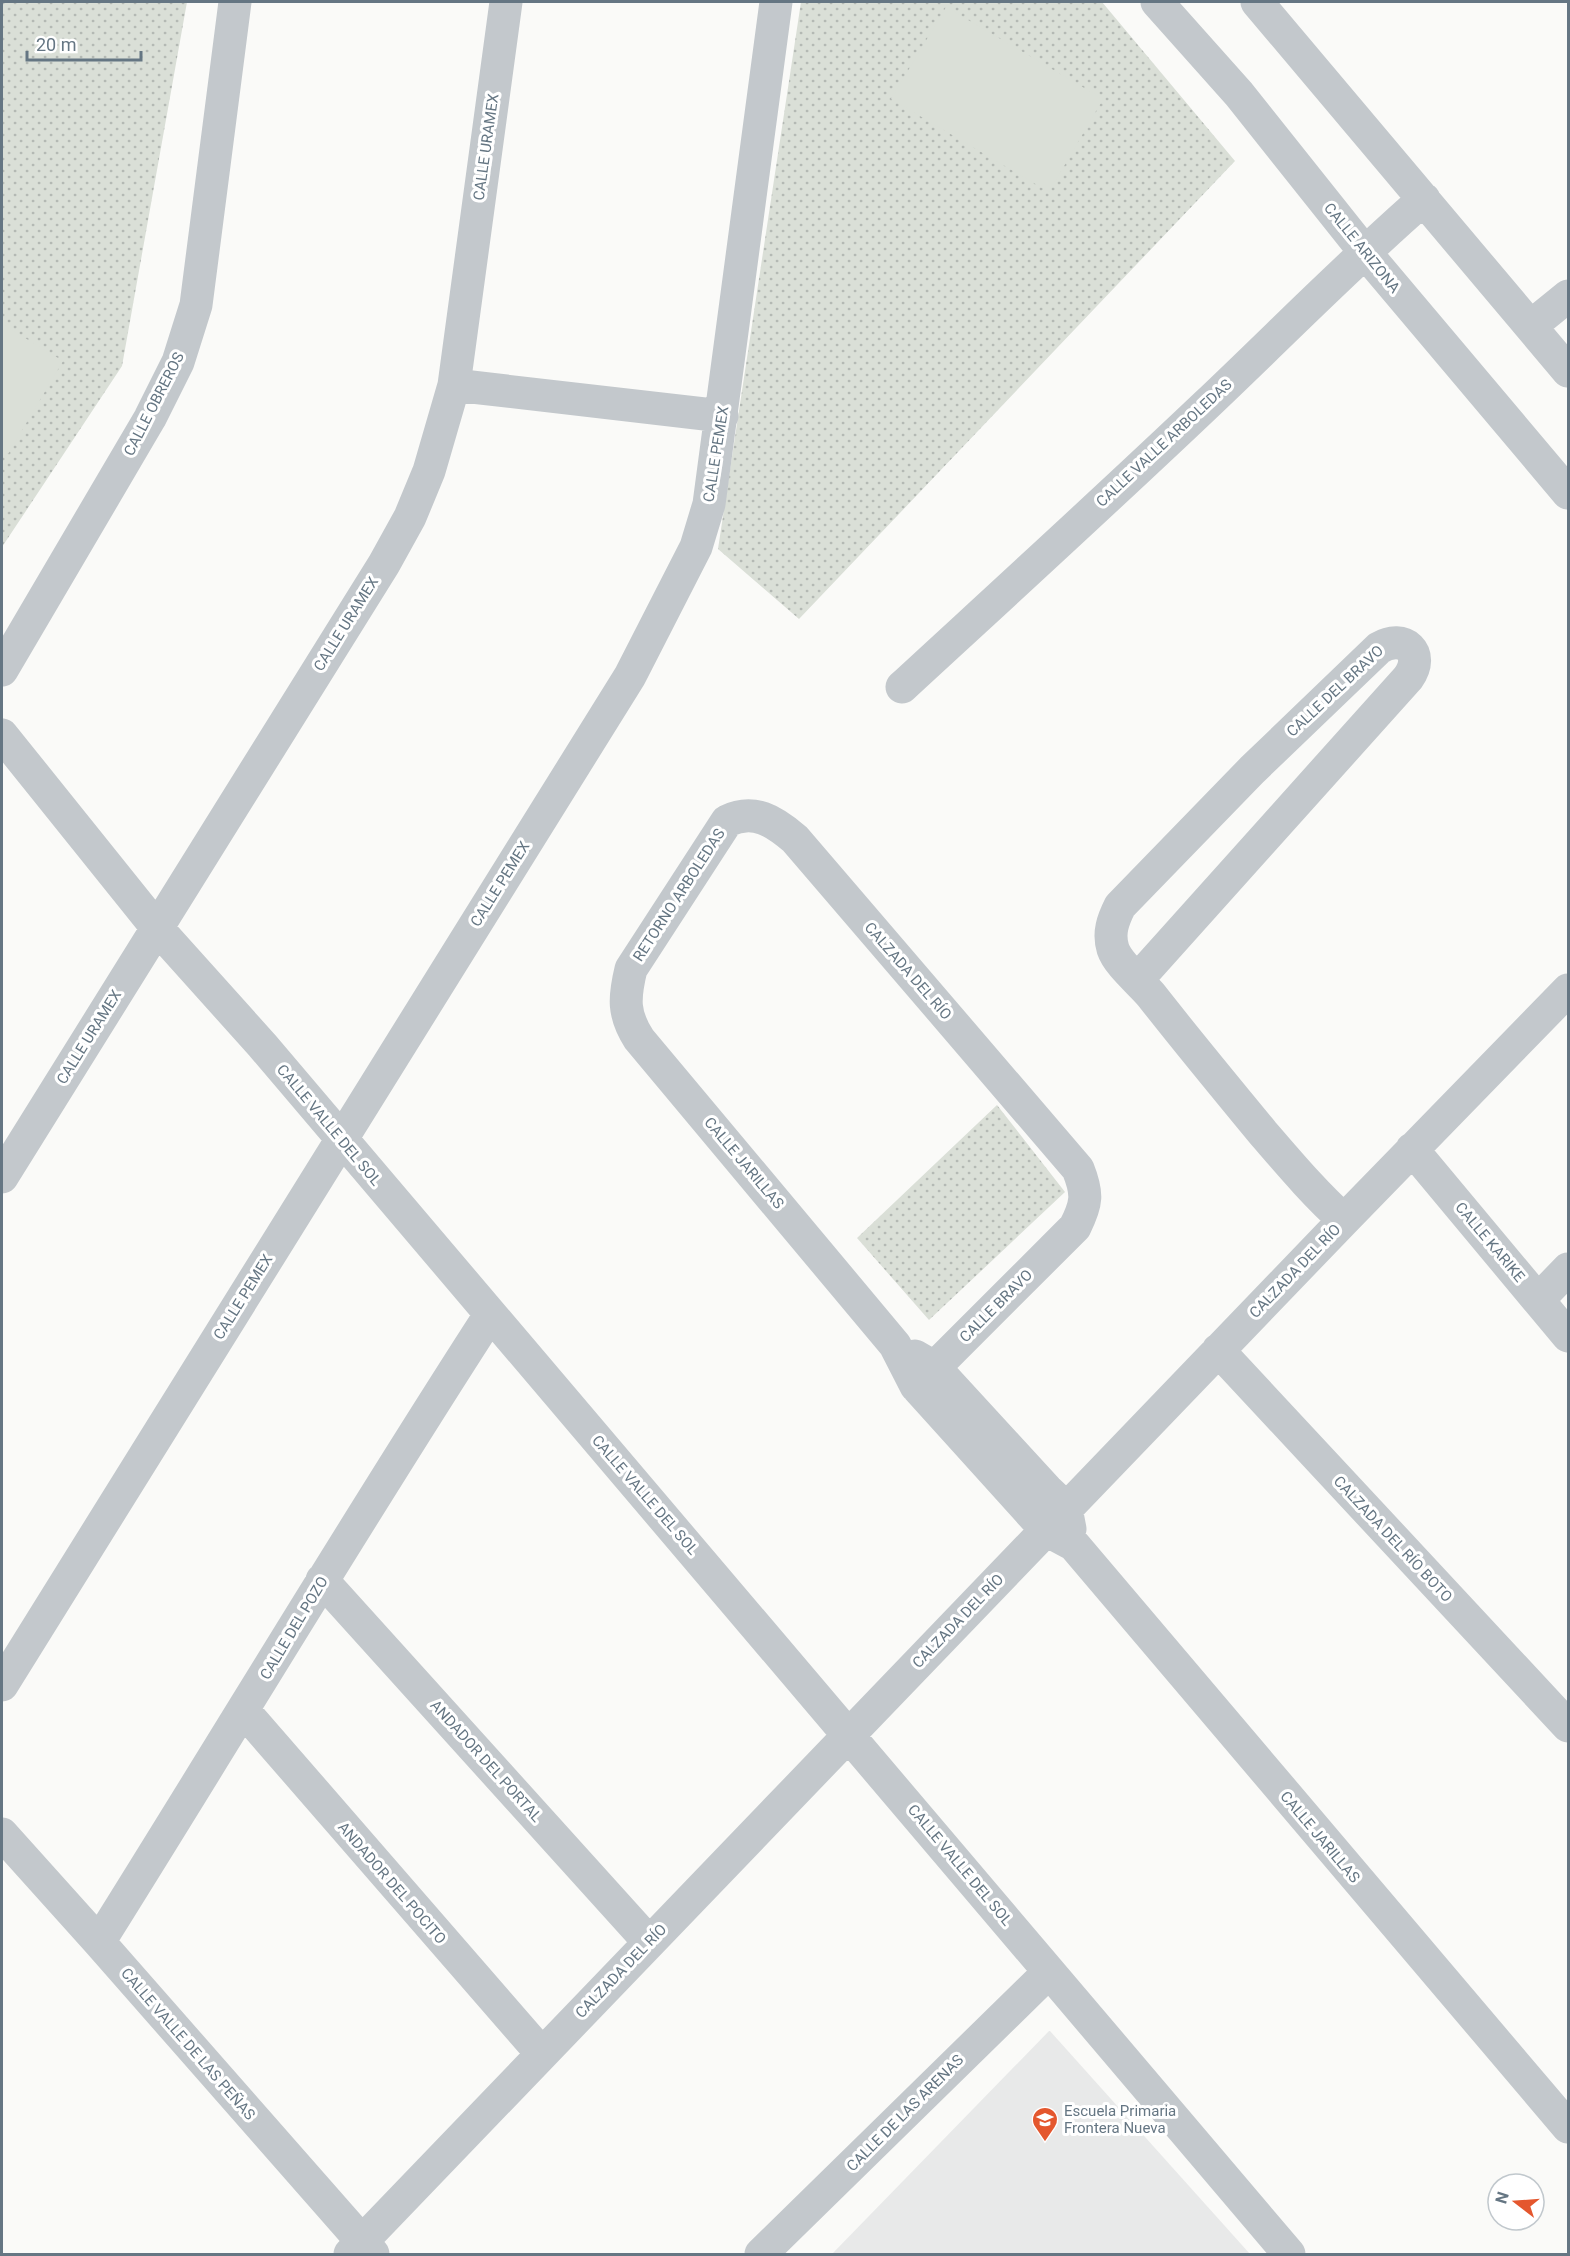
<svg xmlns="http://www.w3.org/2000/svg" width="1570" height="2256" viewBox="0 0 1570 2256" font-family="Roboto,sans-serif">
<defs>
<pattern id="park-dots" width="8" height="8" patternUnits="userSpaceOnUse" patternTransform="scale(1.5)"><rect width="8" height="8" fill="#dadfd7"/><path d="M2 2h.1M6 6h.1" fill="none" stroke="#b4b9b4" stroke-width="1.8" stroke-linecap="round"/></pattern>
</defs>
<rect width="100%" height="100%" fill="#fafaf8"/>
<path fill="#e8e9e9" d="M1050,2031L1250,2254H832L1049,2031Z"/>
<path fill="url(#park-dots)" d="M2,2H187L122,366L2,547Z
M801,2H1102L1235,161L799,619L718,549Z
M997,1105L1065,1192L929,1320L857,1238Z"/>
<path fill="#dadfd7" d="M946,7L1103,99L1049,192L891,99Z
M2,324L63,361L8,454L2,449Z"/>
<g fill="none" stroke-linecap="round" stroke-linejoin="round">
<path stroke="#c3c8cc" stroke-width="33" d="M1157,2L1239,94L1364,251L1568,493
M1257,2L1568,371
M1531,326L1568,296
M454,385L722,416
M2,670L150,418L178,362L196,305L235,2
M902,687C1004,593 1106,500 1206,405C1279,336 1349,264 1424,199
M2,735L157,928L262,1045L1289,2254
M1138,979L1408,678C1426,653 1404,633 1379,648L1252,770L1120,906C1113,920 1108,933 1113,949C1118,964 1140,982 1151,995C1187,1041 1225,1087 1263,1133C1289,1163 1314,1193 1344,1220
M1412,1149L1568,1336
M2,1177L384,564L410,517L429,471L454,385L506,2
M1538,1300L1568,1269
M1218,1350L1568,1726
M915,1356L934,1367L1047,1490L1066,1508L1070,1529
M916,1386L1075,1227C1087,1203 1088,1194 1078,1169L795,839C774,821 754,808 727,821L631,969C624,998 623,1014 639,1039L895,1345L916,1386L1046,1530L1074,1545L1568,2127
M322,1580L649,1942
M2,1685L630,676L696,547L709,504L776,2
M244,1711L542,2054
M2,1834L99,1942L373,2254
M99,1942C230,1733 356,1522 490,1315
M350,2254L1344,1220L1568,990
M761,2254L1049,1972"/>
</g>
<defs>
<symbol id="school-pin" viewBox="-11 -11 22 30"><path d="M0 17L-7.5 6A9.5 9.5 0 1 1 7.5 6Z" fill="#e4572e" stroke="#fff"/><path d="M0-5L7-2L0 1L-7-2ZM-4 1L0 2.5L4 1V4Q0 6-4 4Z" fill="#fff"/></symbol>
</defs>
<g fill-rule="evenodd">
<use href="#school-pin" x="1030" y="2105" width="30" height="40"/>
</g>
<g text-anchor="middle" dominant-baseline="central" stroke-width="6" stroke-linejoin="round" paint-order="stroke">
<g font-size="15" fill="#657683" stroke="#fff">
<text transform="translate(486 147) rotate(-82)">CALLE URAMEX</text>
<text transform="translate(1362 248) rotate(51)">CALLE ARIZONA</text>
<text transform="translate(154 404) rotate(-63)">CALLE OBREROS</text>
<text transform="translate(1164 443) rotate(-43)">CALLE VALLE ARBOLEDAS</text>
<text transform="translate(716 454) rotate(-81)">CALLE PEMEX</text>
<text transform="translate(346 624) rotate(-58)">CALLE URAMEX</text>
<text transform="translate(1335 691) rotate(-43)">CALLE DEL BRAVO</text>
<text transform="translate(500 884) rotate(-58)">CALLE PEMEX</text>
<text transform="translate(679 895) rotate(-57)">RETORNO ARBOLEDAS</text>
<text transform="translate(908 971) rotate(49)">CALZADA DEL RÍO</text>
<text transform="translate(89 1037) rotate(-58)">CALLE URAMEX</text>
<text transform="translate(329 1125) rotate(50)">CALLE VALLE DEL SOL</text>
<text transform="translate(744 1163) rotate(50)">CALLE JARILLAS</text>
<text transform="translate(1490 1242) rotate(50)">CALLE KARIKE</text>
<text transform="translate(1295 1271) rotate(-46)">CALZADA DEL RÍO</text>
<text transform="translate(243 1297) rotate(-58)">CALLE PEMEX</text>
<text transform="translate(996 1306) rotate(-45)">CALLE BRAVO</text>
<text transform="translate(645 1495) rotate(49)">CALLE VALLE DEL SOL</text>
<text transform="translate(1393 1539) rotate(47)">CALZADA DEL RÍO BOTO</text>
<text transform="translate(958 1621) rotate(-46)">CALZADA DEL RÍO</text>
<text transform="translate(294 1628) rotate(-59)">CALLE DEL POZO</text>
<text transform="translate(486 1761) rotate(48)">ANDADOR DEL PORTAL</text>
<text transform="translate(1320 1837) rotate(50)">CALLE JARILLAS</text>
<text transform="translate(960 1865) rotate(50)">CALLE VALLE DEL SOL</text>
<text transform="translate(392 1883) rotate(49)">ANDADOR DEL POCITO</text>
<text transform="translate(621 1971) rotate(-46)">CALZADA DEL RÍO</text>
<text transform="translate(188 2044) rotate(49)">CALLE VALLE DE LAS PEÑAS</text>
<text transform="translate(905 2113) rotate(-45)">CALLE DE LAS ARENAS</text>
</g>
<g font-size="15" fill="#657683" stroke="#fff" text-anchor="start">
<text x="1064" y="2111">Escuela Primaria<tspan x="1064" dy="17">Frontera Nueva</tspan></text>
</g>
</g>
<rect width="1570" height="2256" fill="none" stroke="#657683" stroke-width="6"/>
<g transform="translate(1516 2202) rotate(287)"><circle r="28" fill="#ffffff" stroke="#c1c8cd" stroke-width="1.5"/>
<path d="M0-4.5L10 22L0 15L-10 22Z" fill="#e4572e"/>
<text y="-9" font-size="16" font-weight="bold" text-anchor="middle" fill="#657683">N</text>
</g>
<path d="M27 51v9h114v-9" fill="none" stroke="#657683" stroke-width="3"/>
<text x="36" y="51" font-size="18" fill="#657683" stroke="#ffffff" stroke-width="4.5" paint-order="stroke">20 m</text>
</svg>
